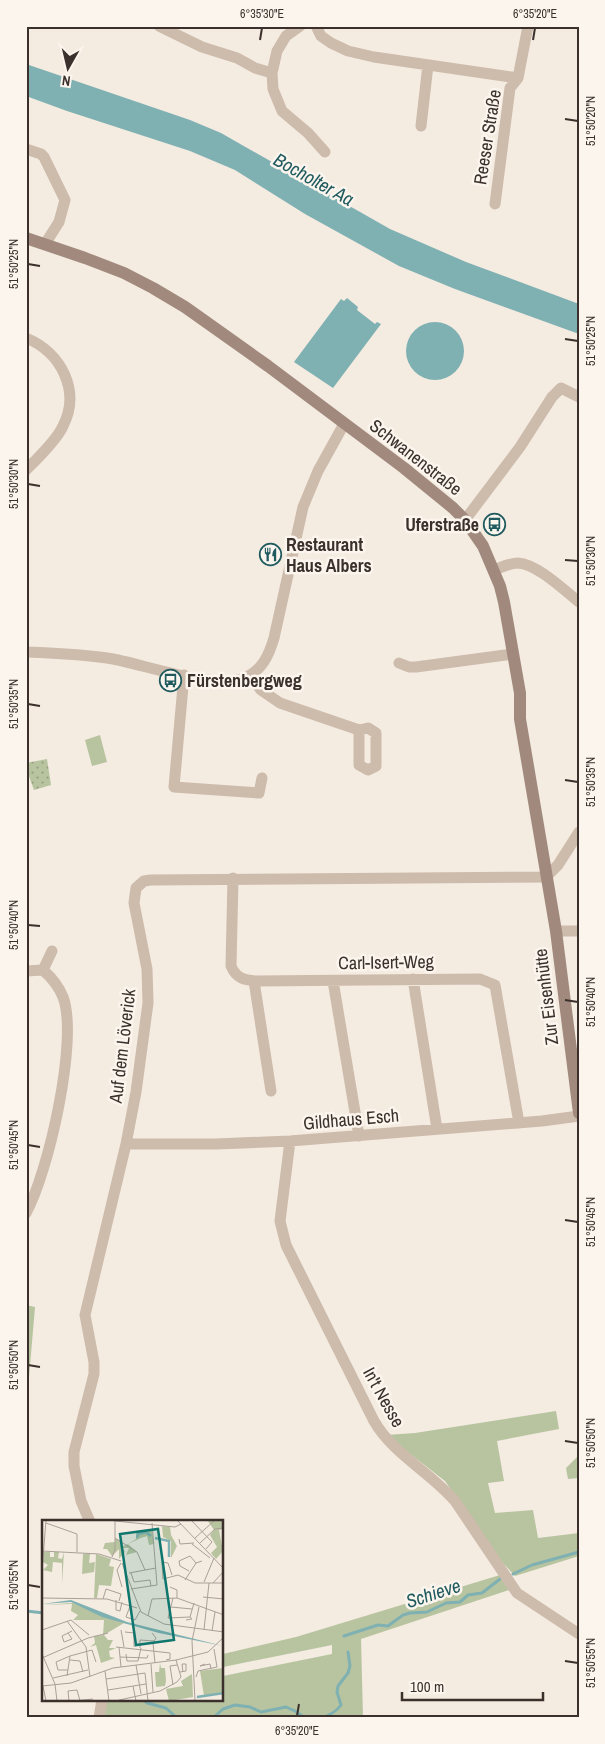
<svg xmlns="http://www.w3.org/2000/svg" width="605" height="1744" viewBox="0 0 605 1744" font-family="'Archivo Narrow',sans-serif">
<defs>
<pattern id="park-dots" width="8" height="8" patternUnits="userSpaceOnUse" patternTransform="scale(1.25)"><rect width="8" height="8" fill="#b8c4a0"/><path d="M2 2h.1M6 6h.1" fill="none" stroke="#97a083" stroke-width="1.8" stroke-linecap="round"/></pattern>
</defs>
<rect width="100%" height="100%" fill="#f4ebe1"/>
<path fill="#b8c4a0" d="M100,735L107,762L92,766L85,740Z
M26,1305L35,1307L27,1401H26Z
M556,1411L559,1429L497,1441L504,1481L488,1483L495,1513L533,1510L538,1538L579,1533V1556L515,1576L503,1563L445,1481L386,1435L415,1433Z
M579,1455V1478L568,1479L566,1468Z
M500,1575L509,1590L361,1639L363,1718H103L106,1700H222L223,1676L332,1654V1645L223,1667V1654L296,1637Z"/>
<path fill="url(#park-dots)" d="M47,759L51,785L34,790L26,768V763Z"/>
<path fill="#7fb0b2" d="M26,64L190,120L221,133L390,229L466,262L579,304V334L455,289L399,266L305,214L235,170L190,151L67,111L26,96Z
M347,298L358,307L357,310L375,324L377,322L381,324L333,388L294,362L341,299L344,301Z
M406 351a29 29 0 1 1 58 0a29 29 0 1 1-58 0Z"/>
<g fill="none" stroke-linecap="round" stroke-linejoin="round">
<path stroke="#7fb0b2" stroke-width="3" d="M513,1574L532,1565L579,1552
M26,1611L44,1613
M344,1636L378,1625L388,1626L403,1615L410,1613L427,1612L446,1603L460,1602L468,1595L482,1593L500,1579
M144,1700L147,1703L166,1708L177,1718
M213,1718L223,1709L235,1705L250,1707L261,1712L286,1707L295,1711L305,1718
M320,1718C329,1716 336,1712 341,1705L337,1692L338,1686L348,1673L350,1666L348,1652"/>
<path stroke="#cdbbac" stroke-width="11" d="M159,26L202,47L237,58L255,68L272,73
M300,26L286,36L277,51L272,73L273,89L282,111L308,133L325,152
M316,26L321,36L331,43L348,51L374,57L518,78L528,26
M421,126L428,65
M26,149L41,154L44,157L65,200L59,222L45,244
M495,204L510,88L518,78
M26,338C61,352 81,391 63,426C57,440 37,459 26,470
M465,520L520,447L552,397L561,388L579,397
M494,570C502,567 510,563 518,563C537,564 564,590 579,602
M26,652C55,653 84,654 113,659C146,665 214,690 244,678C262,671 269,655 274,638L303,507L318,471L344,424
M399,663L409,667H416L513,654
M184,675L174,787L259,793L262,778
M250,676L261,690L280,703L359,730V765L368,770L376,766V733L368,728L359,730
M233,878L231,966C236,978 244,980 256,981L480,979L495,985L519,1123
M556,931H579
M43,970L52,951
M26,971L43,970
M413,979L437,1129
M254,981L271,1091
M333,981L359,1136
M290,1141L280,1221L286,1245L374,1421C393,1454 430,1472 455,1501L517,1593L579,1634
M126,1144H216L290,1141L542,1121L579,1116
M26,1213C48,1174 79,1039 63,997C59,987 51,977 43,970
M90,1522L81,1501L74,1466V1452L94,1374V1362L85,1315L126,1144L136,1092L148,1003L147,969L134,903L136,888L144,881L151,880L546,877L558,865L579,832
M99,1718L102,1700"/>
<path stroke="#a18a7d" stroke-width="12" d="M26,238L85,258L124,273L153,288L185,307L268,366L404,468L453,508L465,520L483,546L500,586L504,602L520,693V719L556,931L579,1113"/>
</g>
<path fill="none" stroke="#3b302b" stroke-width="2" d="M260,40L262,28M533,40L535,28M565,119L578,121M28,264L40,266M565,339L578,341M28,484L40,486M565,560L578,561M28,704L40,706M565,780L578,782M28,925L40,926M565,1000L578,1002M28,1145L40,1147M565,1220L578,1222M28,1365L40,1367M565,1441L578,1443M28,1585L40,1587M565,1661L578,1663M297,1716L299,1704"/>
<defs>
<symbol id="bus-ring" viewBox="-11 -11 22 22"><circle r="9.5" fill="#fbf5ee" stroke="#1f5a5e" stroke-width="1.5"/><path d="M-5-6H5V4H4V6H2V4H-2V6H-4V4H-5ZM-3.5-4V0h7V-4ZM-3.5 1.2v1.5H-2V1.2ZM2 1.2v1.5H3.5V1.2Z" fill="#1f5a5e"/></symbol>
<symbol id="restaurant-ring" viewBox="-11 -11 22 22"><circle r="9.5" fill="#fbf5ee" stroke="#1f5a5e" stroke-width="1.5"/><path d="M-5-6h1v4h1v-4h1v4h1v-4h1v5L-1.5 .5V6h-2V.5L-5-1ZM5-6V6H3V1.5H1.5Q1.5-4 5-6Z" fill="#1f5a5e"/></symbol>
</defs>
<g fill-rule="evenodd">
<use href="#bus-ring" x="482" y="512" width="25" height="25"/>
<use href="#restaurant-ring" x="258" y="542" width="25" height="25"/>
<use href="#bus-ring" x="158" y="668" width="25" height="25"/>
</g>
<g text-anchor="middle" dominant-baseline="central" stroke-width="5" stroke-linejoin="round" paint-order="stroke">
<g font-size="18" fill="#3b302b" stroke="#fbf5ee">
<text transform="translate(487 137) rotate(-81)">Reeser Straße</text>
<text transform="translate(416 457) rotate(38)">Schwanenstraße</text>
<text transform="translate(386 962) rotate(-1)">Carl-Isert-Weg</text>
<text transform="translate(546 997) rotate(-97)">Zur Eisenhütte</text>
<text transform="translate(122 1046) rotate(-83)">Auf dem Löverick</text>
<text transform="translate(351 1119) rotate(-5)">Gildhaus Esch</text>
<text transform="translate(384 1397) rotate(61)">In't Nesse</text>
</g>
<g font-size="18" font-weight="bold" fill="#3b302b" stroke="#fbf5ee" text-anchor="start">
<text x="479" y="524" text-anchor="end">Uferstraße</text>
<text x="286" y="544">Restaurant<tspan x="286" dy="21">Haus Albers</tspan></text>
<text x="187" y="680">Fürstenbergweg</text>
</g>
<g font-size="19" font-style="italic" fill="#1f5a5e" stroke="#fbf5ee">
<text transform="translate(314 179) rotate(29)">Bocholter Aa</text>
<text transform="translate(433 1593) rotate(-18)">Schieve</text>
</g>
</g>
<g transform="translate(42 1520)">
<rect width="181" height="181" fill="#f4ebe1"/>
<path d="M181,0V9L177,10L181,31L174,39L169,33L175,27L168,15L172,10L166,1ZM120,6L128,7L129,15L135,26L129,38V21L121,17ZM94,11H110L112,24L107,25L105,16L99,18L86,24L95,32L84,35L87,28H81L83,32L77,39V29L70,36L65,29H61L63,23L73,22V18L79,21V27L86,24L94,19ZM2,32H8V37H12V32H17L16,38L20,39L22,32L20,64L31,63L20,64V43L11,42L10,52L1,50L6,45L1,42ZM41,34H48L47,43L53,42L52,52L40,54ZM54,34L69,39L67,46L72,47L69,66L57,65L55,78H52ZM31,83L82,103L62,115L66,120H71L67,128H74L67,131L68,137L73,138L59,143L54,125L48,127L53,123L52,116L61,115L62,100H31L36,95L29,91L30,84L0,85ZM118,143L119,148H123L124,161L123,166L114,167L113,152H117ZM181,148V172L162,176L158,151ZM150,154L151,177L127,181L124,169L141,166L139,161Z" fill="#b8c4a0"/>
<path d="M29,80L85,102L181,126L117,113L60,97L29,82L0,84Z" fill="#7fb0b2"/>
<path fill="none" stroke="#7fb0b2" stroke-width="2.5" d="M95,18L96,14L104,12L109,16M113,18L127,21V37M155,177L182,173"/>
<path fill="none" stroke="#aaa098" stroke-width="1" d="M135,0L182,49M149,0L170,22L164,29M4,3L35,14V32M73,18L95,32L103,50M153,18L173,0M137,19L138,24L152,23M158,23L173,9L182,8M150,24L168,38M0,31L57,34L79,41M70,37L73,30V1L133,7L139,4M79,43L75,50L80,67M80,43L99,92L122,104L182,112M147,51L138,46L137,41L148,36L154,43M0,52L4,0M87,53L114,48M89,53L92,62L108,60L109,66M121,59L136,55L153,63H182M121,59L120,42L126,43L130,55M143,60L154,43L160,41M162,62L172,38M171,63L182,51M128,67L135,70V78M89,69L115,65L110,3M161,77L182,79M0,78L65,79L95,88M131,78L126,98L148,97M61,79L64,69L79,74L77,81M74,80V90L78,91L80,82M88,86L84,97L93,100L98,91M129,87L150,89M106,96L110,79L135,78L182,95M144,100L150,99L148,97L152,83M25,101L44,127L48,157M0,110L29,100L47,115M79,110L82,127M162,110L167,63M170,111L173,92M83,112L92,113V127M26,113L30,119L22,122L20,116L30,111M110,113L114,118L111,123L113,143M74,127L128,133V139L124,140M77,127L79,147M98,128V120L112,121M0,134L13,164L15,181M84,134L85,141H96L99,128M78,137L105,138L106,135M0,138L46,118L66,113M28,140L38,141L41,152M109,144L111,172M163,144L158,146L168,144L169,149M94,145L99,174M26,150H16L14,142L28,136M63,151L67,181M138,152L144,151V144H140L141,152M25,156L28,136L50,130L54,142M154,157L156,151L175,147L172,129M11,158L46,150M64,159L103,153L106,181M131,165L128,146L135,145M0,166L29,163L71,148L134,140L166,132L182,117M1,166L4,181M91,166L94,181M66,170L104,164M27,181L26,171L35,170L38,181M32,181L51,179M73,181L118,171L135,162L139,157L134,140M153,181L150,121L157,87"/>
<path fill="#0f766e" fill-opacity="0.15" stroke="#0f766e" stroke-width="2.5" d="M116,9L132,120L94,125L78,14Z"/>
<rect width="181" height="181" fill="none" stroke="#3b302b" stroke-width="2.5"/>
</g>
<rect width="605" height="1744" fill="none" stroke="#fbf5ee" stroke-width="55"/>
<g transform="translate(68 68) rotate(188)" stroke="#fbf5ee" stroke-width="4" paint-order="stroke">
<path d="M0-4L9 19L0 12L-9 19Z" fill="#3b302b"/>
<text y="-8" font-size="14" font-weight="bold" text-anchor="middle" fill="#3b302b">N</text>
</g>
<path d="M402 1692v8h141v-8" fill="none" stroke="#3b302b" stroke-width="2.5"/>
<text x="410" y="1692" font-size="15" fill="#3b302b" stroke="#fbf5ee" stroke-width="4" paint-order="stroke">100 m</text>
<rect x="28" y="28" width="550" height="1688" fill="none" stroke="#3b302b" stroke-width="2"/>
<g font-size="12" text-anchor="middle" fill="#3b302b">
<text x="262" y="18">6°35'30"E</text>
<text x="535" y="18">6°35'20"E</text>
<text transform="translate(591 121) rotate(-90)" y="4">51°50'20"N</text>
<text transform="translate(14 264) rotate(-90)" y="4">51°50'25"N</text>
<text transform="translate(591 341) rotate(-90)" y="4">51°50'25"N</text>
<text transform="translate(14 484) rotate(-90)" y="4">51°50'30"N</text>
<text transform="translate(591 561) rotate(-90)" y="4">51°50'30"N</text>
<text transform="translate(14 704) rotate(-90)" y="4">51°50'35"N</text>
<text transform="translate(591 782) rotate(-90)" y="4">51°50'35"N</text>
<text transform="translate(14 925) rotate(-90)" y="4">51°50'40"N</text>
<text transform="translate(591 1002) rotate(-90)" y="4">51°50'40"N</text>
<text transform="translate(14 1145) rotate(-90)" y="4">51°50'45"N</text>
<text transform="translate(591 1222) rotate(-90)" y="4">51°50'45"N</text>
<text transform="translate(14 1365) rotate(-90)" y="4">51°50'50"N</text>
<text transform="translate(591 1443) rotate(-90)" y="4">51°50'50"N</text>
<text transform="translate(14 1585) rotate(-90)" y="4">51°50'55"N</text>
<text transform="translate(591 1663) rotate(-90)" y="4">51°50'55"N</text>
<text x="297" y="1735">6°35'20"E</text>
</g>
</svg>
